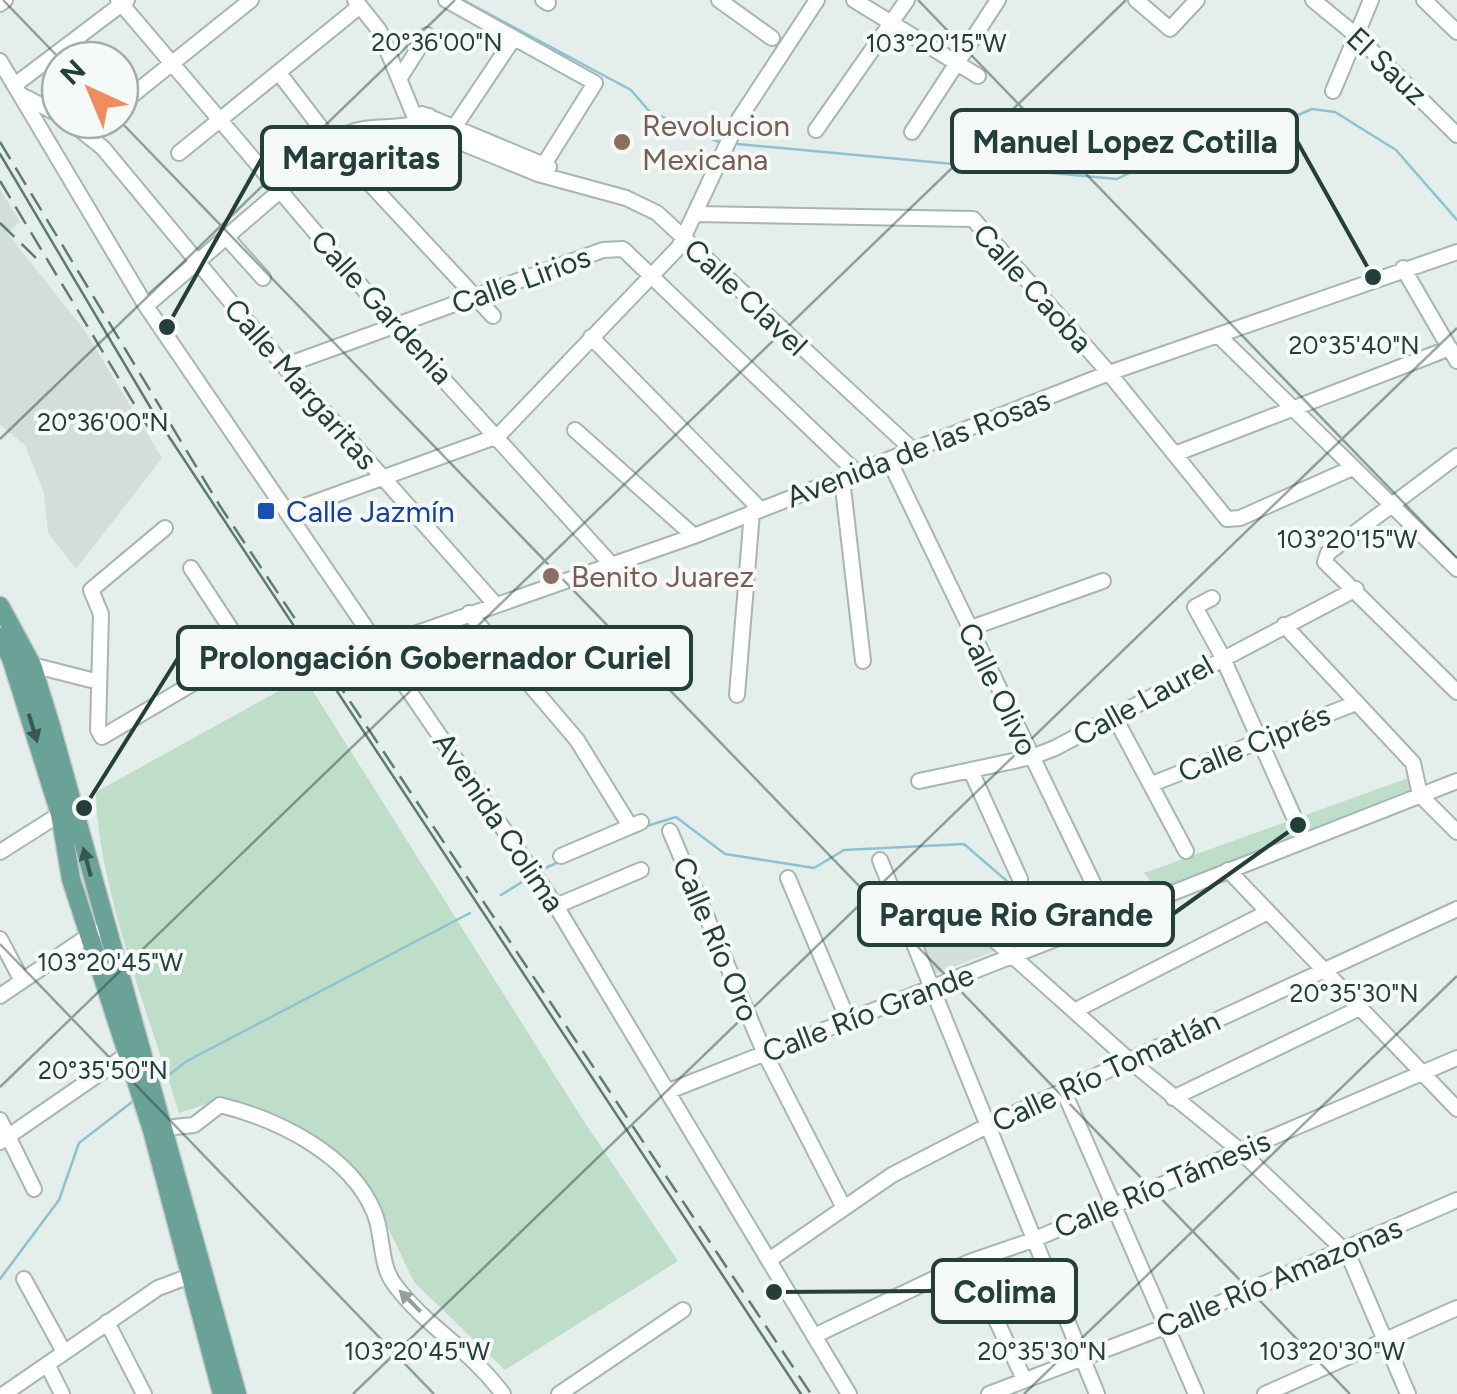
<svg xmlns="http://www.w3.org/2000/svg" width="1457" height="1394" viewBox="0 0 1457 1394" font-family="Figtree,sans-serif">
<rect width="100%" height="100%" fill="#e4eeea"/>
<path fill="#d3ddd9" d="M0,189L20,222L7,233L85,331L162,458L76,569L48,533L44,493L25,445L0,425Z
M905,901L950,908L1000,949L935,974Z"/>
<path fill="#bedec9" d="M304,677L581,1117L678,1261L505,1370L414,1282L378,1207L349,1164L272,1117L225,1098L179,1113C151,1021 97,885 96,792Z
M1411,777V789L1159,891L1144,873Z"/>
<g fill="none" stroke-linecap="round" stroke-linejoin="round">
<path stroke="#8ec2d1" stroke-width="2.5" d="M463,0L631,90L649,111L719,142
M737,144L1117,179L1160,158L1218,150L1312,109L1335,112L1396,150L1457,220
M647,826L676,817L725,854L814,868L844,850L964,844L1053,921
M541,870L561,861
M501,895L530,877
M161,1081L187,1061L470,913
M0,1279L59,1200L79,1143L132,1102"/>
<defs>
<path id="minor" d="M118,0L395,326L611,564
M355,0L379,30L418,125L538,174L626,198L657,213L914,451
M446,0L595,83L538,174
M543,0L548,3
M719,0L772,38
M854,0L978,76
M1136,0L1170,29L1197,0
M1313,0L1357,36L1457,135
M1424,0L1457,32
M0,4L5,0
M0,61L146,306L556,906L849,1394
M279,73L334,145L493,316
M401,76L427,35
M16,84L127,0
M1333,91L1371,0
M23,96L60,115
M120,105L251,0
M422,114L549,167
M68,120L103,148L284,366L495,604
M453,129L514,38
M816,130L907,0
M86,132L101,120
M912,132L998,0
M179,153L360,6
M696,214L973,219L1109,373L1227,519L1240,518L1350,469
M228,239L263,278
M1403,268L1457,361
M146,306L345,135C371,121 407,134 429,116
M1218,335L1457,569
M591,337L760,509
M284,366L603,250L623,249L857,473
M575,430L694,536
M1175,454L1450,348
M1457,456L1328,553L1325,562L1457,692
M889,460L1110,918
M842,479L863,661
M288,512L498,436L679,247L739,119L817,0
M165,528L91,590L101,614L98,730L102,737L246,652L191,568
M1212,598L1195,607L1222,656L1293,815
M469,613L577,740L630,826
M1284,625L1413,763L1420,795L1457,832
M968,629L1103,581
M380,646L694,536L1109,373L1457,252
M32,665L99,682
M737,695L752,512
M1114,716L1186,851
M971,771L1020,879
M919,781L1032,757L1055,748L1356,589
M1152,784L1356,703
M670,831L765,1054L844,1208
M0,852L60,814
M561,856L641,822
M880,860L1097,1394
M1228,870L1457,1109
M788,878L848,1020
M556,906L641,870
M960,909L1129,1060L1238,1149L1348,1254L1408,1394
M0,939L22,981
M0,996L94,932
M1074,1011L1268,912
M669,1091L1457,781
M1064,1092L1196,1394
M1173,1098L1360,1008
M0,1120L34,1189
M154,1129L194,1125L220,1105C277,1119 350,1154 374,1212C384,1235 379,1265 395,1285C426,1327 469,1348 503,1394
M0,1142L135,1049
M769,1260L892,1175L985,1127L1457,909
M969,1262L1023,1377
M24,1279L64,1352
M107,1322L144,1394
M814,1336L969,1262L1033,1240L1457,1058
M47,1364L62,1394
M4,1394L158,1288L190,1276
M559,1394L683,1310
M989,1394L1167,1326L1457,1200
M1265,1394L1457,1308"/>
<path id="major" d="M0,606L32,665L50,723L237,1394
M0,637L11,658L60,814L71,879L152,1130L222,1394"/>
</defs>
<use href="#minor" stroke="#a7b6b2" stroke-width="18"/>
<use href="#major" stroke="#c2c9c8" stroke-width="21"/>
<use href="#minor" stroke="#fff" stroke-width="14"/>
<use href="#major" stroke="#6aa297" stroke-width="18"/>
<path stroke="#5f7a75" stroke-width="2.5" d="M0,154L156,417L801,1394"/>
<path stroke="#5f7a75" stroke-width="2.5" stroke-dasharray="20 10" stroke-linecap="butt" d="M0,142L220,506L811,1394
M0,181L148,427
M0,223L36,258"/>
</g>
<defs><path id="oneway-solid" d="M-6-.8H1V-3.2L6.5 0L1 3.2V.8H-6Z" transform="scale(2.5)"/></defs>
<g fill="#365851">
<use href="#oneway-solid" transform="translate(33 728) rotate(73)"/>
<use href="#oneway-solid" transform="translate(87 862) rotate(-105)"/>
</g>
<use fill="#929f9c" href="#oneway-solid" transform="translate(410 1301) rotate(-135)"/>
<path fill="none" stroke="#243f3a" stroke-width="2.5" stroke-opacity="0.45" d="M3,0L61,60M918,0L1457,558M119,120L1350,1394M0,439L455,0M0,944L434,1394M0,1087L1126,0M353,1394L1457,328M1024,1394L1457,976"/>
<g fill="#8d6e63" stroke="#f5faf8" stroke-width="4">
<circle cx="622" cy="142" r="10"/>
<circle cx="551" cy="576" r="10"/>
</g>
<rect fill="#1a4fb4" stroke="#f5faf8" stroke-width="4" x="256" y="501" width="20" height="20" rx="5"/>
<g text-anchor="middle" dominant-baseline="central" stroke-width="8" stroke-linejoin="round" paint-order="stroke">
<g font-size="30" fill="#243f3a" stroke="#f5faf8">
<text transform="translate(1387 66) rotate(43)">El Sauz</text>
<text transform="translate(521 280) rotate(-20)">Calle Lirios</text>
<text transform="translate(1033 288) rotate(48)">Calle Caoba</text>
<text transform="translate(746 297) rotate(43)">Calle Clavel</text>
<text transform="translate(382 307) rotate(48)">Calle Gardenia</text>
<text transform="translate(301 384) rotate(49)">Calle Margaritas</text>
<text transform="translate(918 448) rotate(-21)">Avenida de las Rosas</text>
<text transform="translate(998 689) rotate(64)">Calle Olivo</text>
<text transform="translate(1143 700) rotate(-29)">Calle Laurel</text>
<text transform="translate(1254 743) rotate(-22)">Calle Ciprés</text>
<text transform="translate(499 822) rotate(56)">Avenida Colima</text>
<text transform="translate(716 939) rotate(67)">Calle Río Oro</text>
<text transform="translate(868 1013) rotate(-21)">Calle Río Grande</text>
<text transform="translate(1106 1071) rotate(-25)">Calle Río Tomatlán</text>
<text transform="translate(1162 1184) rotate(-23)">Calle Río Támesis</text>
<text transform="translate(1279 1277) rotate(-23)">Calle Río Amazonas</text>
</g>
<g font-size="30" fill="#785e54" stroke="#f5faf8" text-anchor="start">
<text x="642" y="125">Revolucion<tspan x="642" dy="34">Mexicana</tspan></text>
<text x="571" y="576">Benito Juarez</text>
</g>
<g font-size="30" fill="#164399" stroke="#f5faf8" text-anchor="start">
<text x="286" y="511">Calle Jazmín</text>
</g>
</g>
<g font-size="25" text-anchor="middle" fill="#243f3a" stroke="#f5faf8" stroke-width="8" stroke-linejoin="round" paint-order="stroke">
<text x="437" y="51">20°36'00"N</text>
<text x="936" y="52">103°20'15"W</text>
<text x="1354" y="354">20°35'40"N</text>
<text x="103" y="431">20°36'00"N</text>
<text x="1347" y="548">103°20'15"W</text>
<text x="110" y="971">103°20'45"W</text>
<text x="1354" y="1002">20°35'30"N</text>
<text x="103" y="1079">20°35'50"N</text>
<text x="417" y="1360">103°20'45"W</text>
<text x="1332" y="1360">103°20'30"W</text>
<text x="1042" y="1360">20°35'30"N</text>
</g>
<path fill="none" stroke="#243f3a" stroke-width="4" d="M1373 277L1297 141M167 327L262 158M84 808L178 658M1298 825L1173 914M774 1292L933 1291"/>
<g fill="#243f3a" stroke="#f5faf8" stroke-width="4">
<circle cx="1373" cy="277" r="10"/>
<circle cx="167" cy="327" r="10"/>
<circle cx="84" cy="808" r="10"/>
<circle cx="1298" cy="825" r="10"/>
<circle cx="774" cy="1292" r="10"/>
</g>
<g fill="#f5faf8" stroke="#243f3a" stroke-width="4">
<rect x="952" y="110" width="345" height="62" rx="10"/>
<rect x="262" y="127" width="198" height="62" rx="10"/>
<rect x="178" y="627" width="513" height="62" rx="10"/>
<rect x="859" y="883" width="314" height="62" rx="10"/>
<rect x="933" y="1260" width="143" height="62" rx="10"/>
</g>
<g font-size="32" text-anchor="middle" font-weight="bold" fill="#243f3a">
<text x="1125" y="153">Manuel Lopez Cotilla</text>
<text x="361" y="169">Margaritas</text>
<text x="435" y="669">Prolongación Gobernador Curiel</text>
<text x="1016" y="926">Parque Rio Grande</text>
<text x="1005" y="1303">Colima</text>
</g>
<g transform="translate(90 90) rotate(316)"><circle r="48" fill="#f5faf8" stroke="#a1afac" stroke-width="2.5"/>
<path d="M0-8L18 38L0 25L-18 38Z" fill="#ef8d61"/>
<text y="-15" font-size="28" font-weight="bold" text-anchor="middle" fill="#243f3a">N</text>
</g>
</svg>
